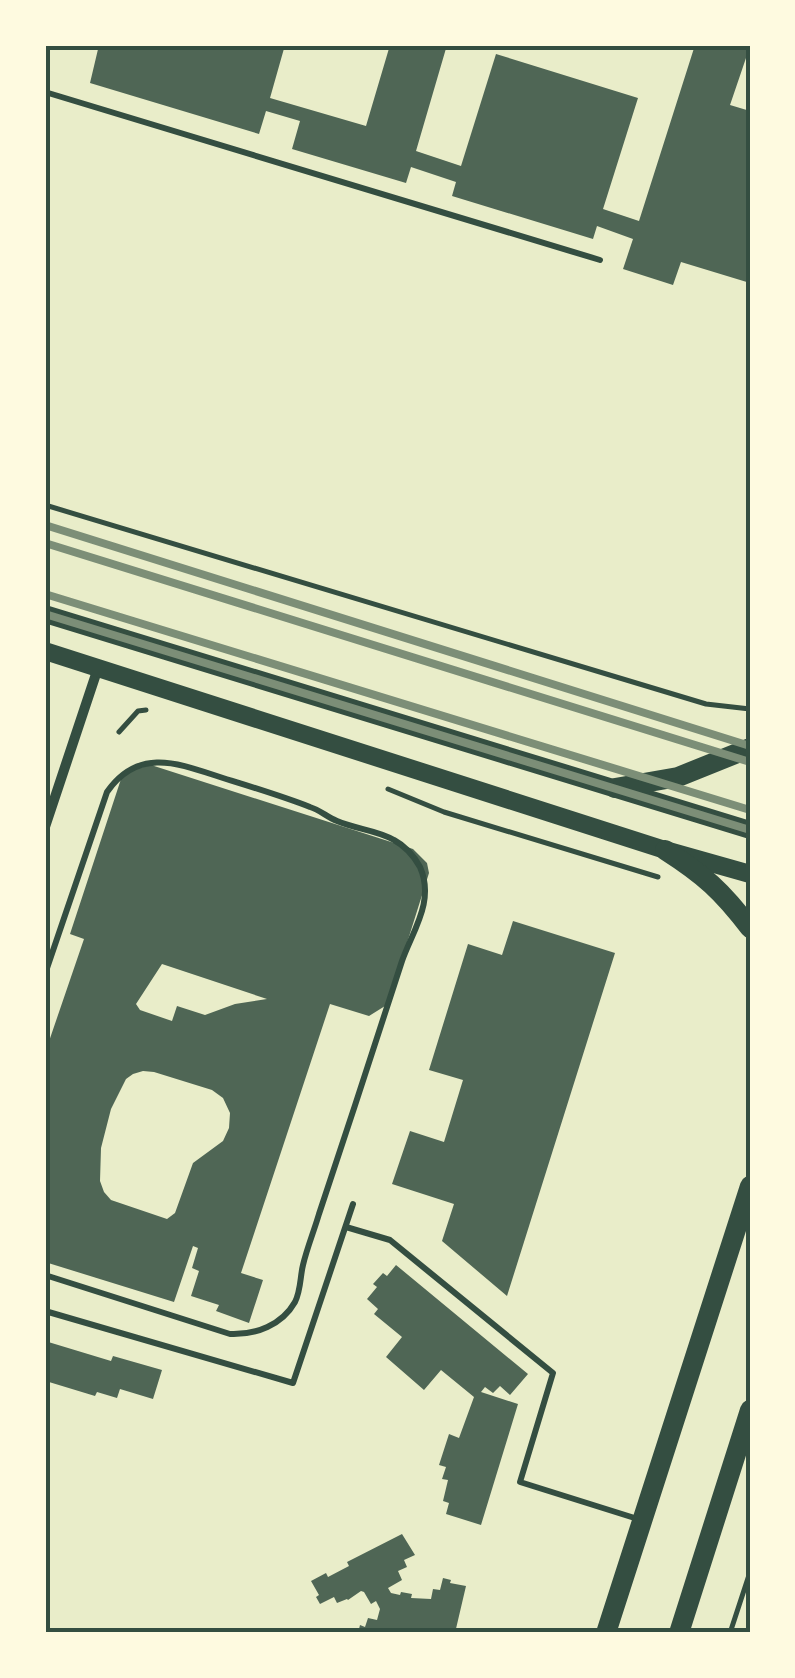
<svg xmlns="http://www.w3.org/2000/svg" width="795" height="1678" viewBox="0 0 795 1678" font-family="Roboto,sans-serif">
<rect width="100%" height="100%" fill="#e9edc9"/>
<path fill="#4f6655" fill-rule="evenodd" d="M99,45H285L270,98L366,126L390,45H447L416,151L461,166L496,54L638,98L603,209L639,221L695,45H750V60L746,58L730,105L750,111V283L681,262L673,285L623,269L633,239L597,226L593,239L452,196L456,182L411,167L406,183L292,149L300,121L266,111L259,134L90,83Z
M151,765L413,849L427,863L429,873L389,1000L385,1006L369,1016L330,1004L241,1273L263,1280L249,1323L216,1311L219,1305L191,1296L199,1271L192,1268L198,1248L193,1246L174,1302L45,1262V1053L84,939L70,934L121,779L127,771ZM162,964L267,999L235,1004L205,1015L177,1006L172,1021L140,1010L136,1004ZM143,1071L154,1072L212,1090L223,1098L230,1113L229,1128L223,1141L193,1163L175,1213L167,1219L111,1200L104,1192L100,1181L101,1148L111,1109L126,1079L133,1074Z
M513,921L615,953L507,1296L442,1241L454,1204L392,1184L410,1131L444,1142L463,1080L429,1070L468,944L502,955Z
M396,1265L528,1374L510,1395L500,1386L493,1393L485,1387L481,1392L518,1404L481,1525L446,1514L449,1503L443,1501L448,1480L442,1479L446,1467L439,1465L449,1434L459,1438L474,1397L441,1370L424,1390L386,1357L402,1337L374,1314L378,1309L367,1299L377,1287L373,1284L383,1273L387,1276Z
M45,1341L111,1361L113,1356L162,1370L153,1399L120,1389L117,1398L97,1392L95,1396L49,1382L45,1392Z
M402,1534L415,1555L404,1560L407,1567L398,1571L402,1580L388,1588L391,1593L400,1595L401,1592L412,1594L411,1598L431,1599L433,1589L440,1590L443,1578L451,1580L450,1583L466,1586L455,1633H405L392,1630V1633H358L360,1625L365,1627L368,1618L377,1620L380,1609L376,1601L371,1604L364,1592L361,1591L348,1600L347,1599L337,1603L334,1597L320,1604L316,1597L319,1595L311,1581L326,1573L328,1577L349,1566L347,1562Z"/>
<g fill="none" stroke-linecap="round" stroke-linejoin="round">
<path stroke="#344e41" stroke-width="5" d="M45,505L706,704L750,709
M119,732L138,711L146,710
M388,789L444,812L658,877
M730,1633L750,1572"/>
<path stroke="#344e41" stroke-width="6" d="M45,92L600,260
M45,974L107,792C139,746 180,764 223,778C252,787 282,796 310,807C320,810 327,817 337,821C355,829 377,830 394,840C405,846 414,856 420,867C435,901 413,930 402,961C375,1045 347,1130 319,1214C314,1231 307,1248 303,1265C300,1277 301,1290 295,1302C282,1325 256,1335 230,1334L45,1275
M346,1227L390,1240L553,1373L520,1482L641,1520
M45,1311L293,1383L353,1204"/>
<path stroke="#344e41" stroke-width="10" d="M45,827L98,668"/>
<path stroke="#344e41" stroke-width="18" d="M45,614L750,830
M45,651L665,850L750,874"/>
<path stroke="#344e41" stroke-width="20" d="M615,788L678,777L750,748
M665,850C704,875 722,891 750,928
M606,1633L750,1186
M679,1633L750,1410"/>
<path stroke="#7c8e77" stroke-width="8" d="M45,525L750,746
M45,543L750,762
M45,594L750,810
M45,614L750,830"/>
</g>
<rect width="795" height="1678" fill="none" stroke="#fefae0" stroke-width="95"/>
<rect x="48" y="48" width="700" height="1582" fill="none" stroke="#344e41" stroke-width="4"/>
</svg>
